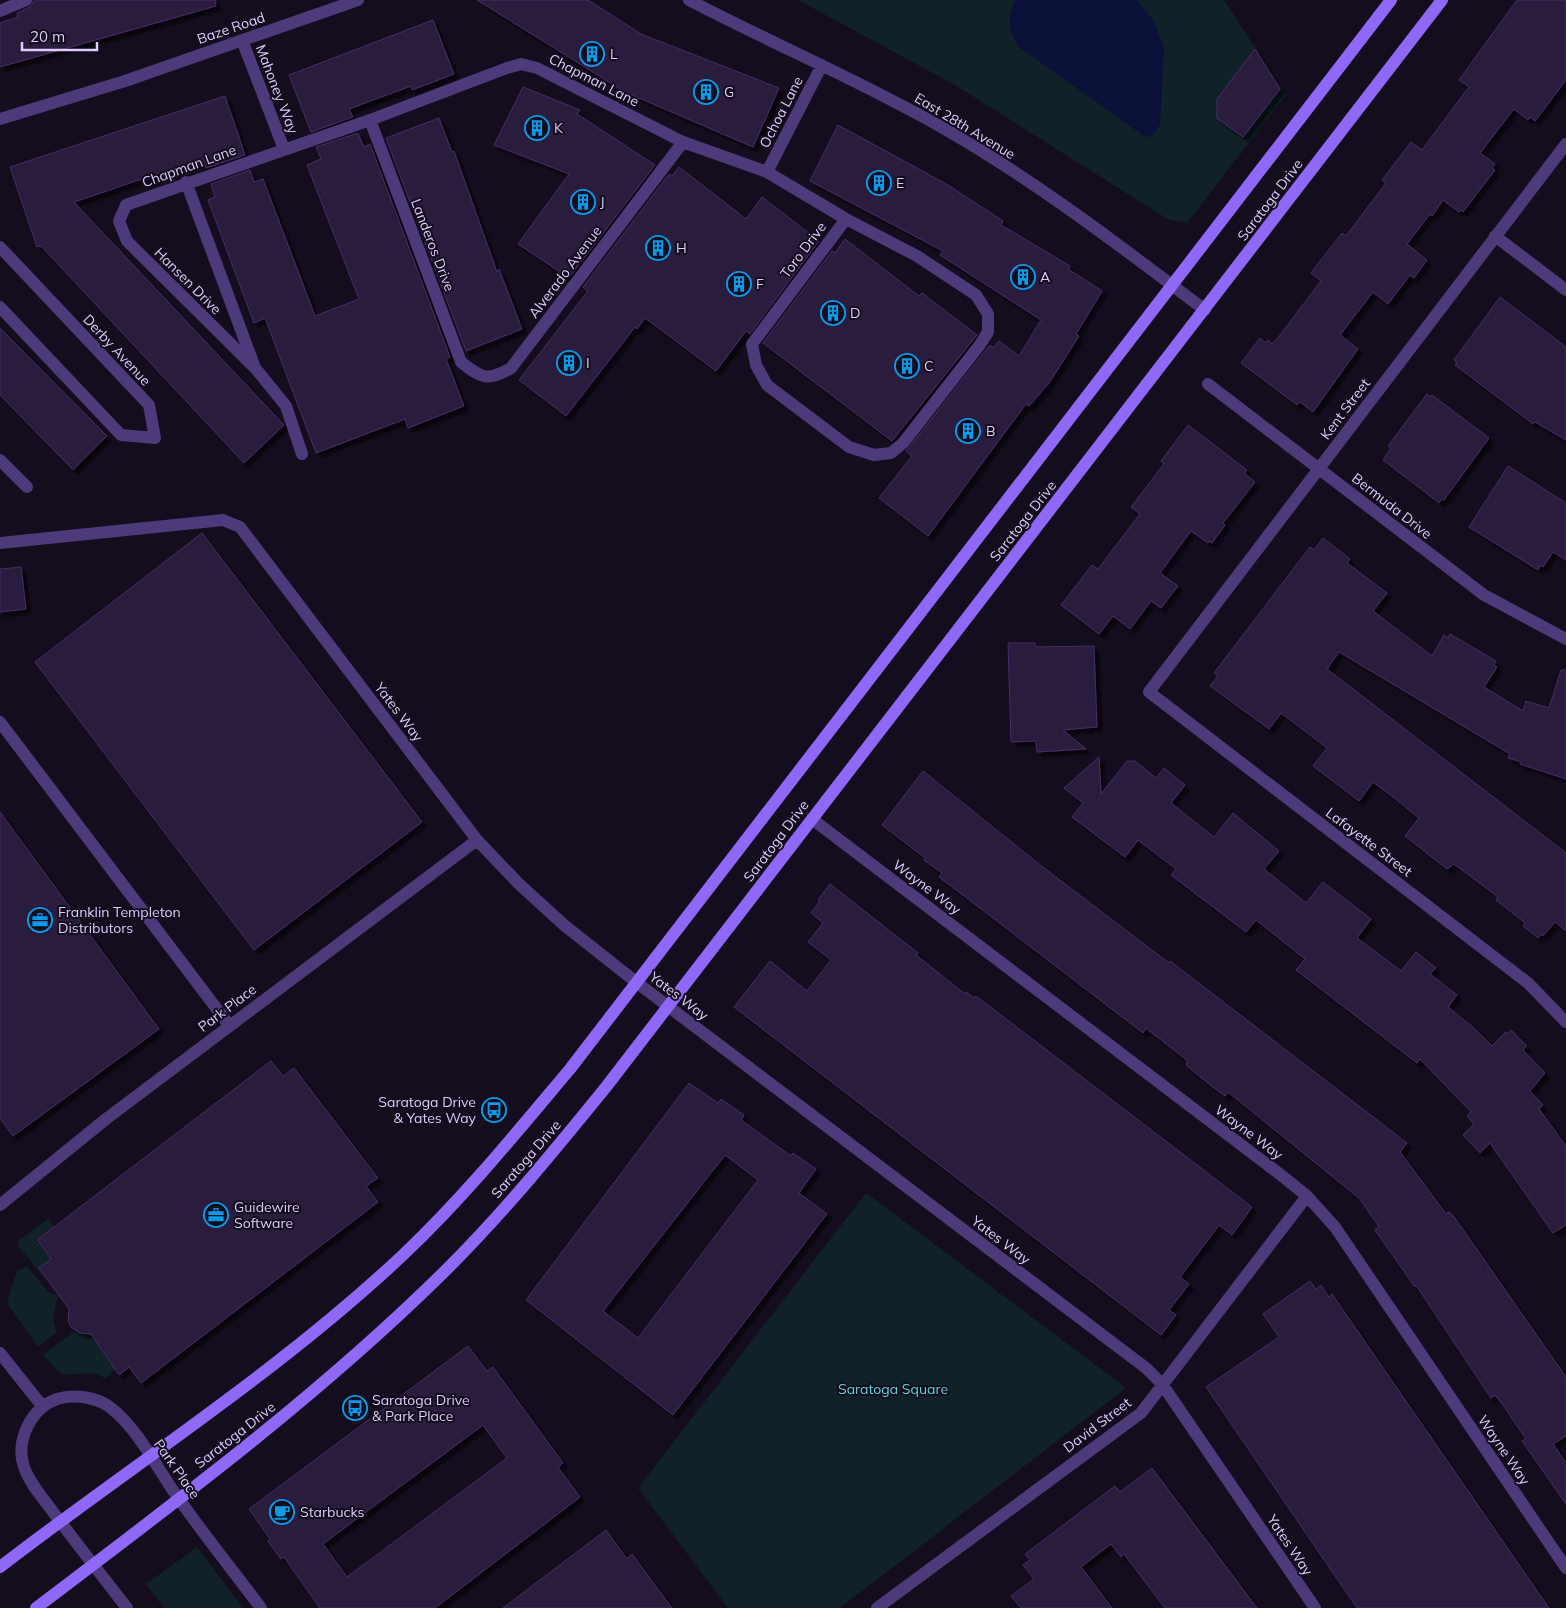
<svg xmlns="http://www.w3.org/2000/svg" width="1566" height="1608" viewBox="0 0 1566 1608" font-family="Mulish,sans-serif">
<defs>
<filter id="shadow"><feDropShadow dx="4.5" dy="4.5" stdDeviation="1" flood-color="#0009"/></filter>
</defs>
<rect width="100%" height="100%" fill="#140d1d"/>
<path fill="#102227" d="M798,0H1224L1286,95L1187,223L1169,220L955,85Z
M866,1193L1126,1388L840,1608H728L638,1488Z
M48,1219L54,1227L35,1240L51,1259L39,1268L56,1292L18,1246L19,1240Z
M27,1266L48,1292L54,1295L58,1294L53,1318L57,1332L38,1347L7,1303L17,1271Z
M75,1331L90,1333L115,1369L105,1379C95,1369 74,1376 61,1374L43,1355Z
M197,1547L243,1608H164L146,1584Z"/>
<path fill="#0b1038" d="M1015,0H1137L1153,20L1164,46L1160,125L1151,137L1144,136L1019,47C1007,28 1007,21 1015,0Z"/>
<path fill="#2a1a3d" stroke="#482d68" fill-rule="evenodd" filter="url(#shadow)" d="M34,0H215L216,6L0,67V23L18,17L17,13L30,7Z
M477,0H588L641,34L779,88L753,147L625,92Z
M1517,0H1566V80L1535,121L1530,117L1528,120L1514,109L1480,153L1495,164L1492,168L1495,170L1463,212L1461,210L1459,212L1443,200L1432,216L1430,214L1407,244L1427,260L1414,278L1410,275L1388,304L1373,292L1340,335L1358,349L1313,412L1300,402L1297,405L1241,363L1260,338L1266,343L1268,340L1272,344L1277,339L1321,281L1311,273L1342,233L1346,236L1386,183L1382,180L1411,142L1422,150L1469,87L1459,80Z
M433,20L454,74L412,90L411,86L349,109L353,117L311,132L289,75Z
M1255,49L1280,89L1243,137L1217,118V99Z
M523,87L580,110L577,114L655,165L569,278L518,244L569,174L494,145Z
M225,96L245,155L206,168L203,160L186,164L74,202L284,425L244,463L41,246L37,247L10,167Z
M439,118L452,152L454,151L497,272L499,269L522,329L466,351L386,138Z
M838,125L948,185L1003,221L1001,225L1070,266L1068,269L1102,291L1076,334L1079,336L1049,383L1029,406L1026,404L928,536L879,498L912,456L906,451L990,345L993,348L999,341L1019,356L1041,320L940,255L943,251L810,181Z
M358,133L364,147L370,144L450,357L446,359L464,406L408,428L405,419L316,453L265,318L254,323L208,200L215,197L211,184L250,170L254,182L263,179L315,316L359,299L307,165L321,159L316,147Z
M679,167L746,219L762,197L819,241L750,334L746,331L716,371L645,318L637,329L635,327L566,416L519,380L588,291L583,287L669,174L672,176Z
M845,239L919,296L922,293L977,335L892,441L763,343L832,251L835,253Z
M1500,297L1566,347V440L1535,422L1533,424L1455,365L1457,363L1454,360Z
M0,328L107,436L73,470L0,395Z
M1427,394L1431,397L1432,395L1489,438L1444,500L1442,499L1439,503L1383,460L1391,448L1388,446Z
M1188,425L1247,470L1244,473L1255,482L1223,523L1225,525L1212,543L1209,541L1208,543L1191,531L1160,573L1178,586L1161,608L1151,601L1130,629L1113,616L1099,634L1061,605L1092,565L1098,569L1140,514L1131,507L1164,464L1161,461Z
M1508,466L1566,503V560L1553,552L1543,567L1541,565L1538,570L1469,527Z
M202,533L422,822L254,950L35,662Z
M1323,538L1350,559L1347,563L1387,593L1373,611L1432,656L1444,635L1448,638L1450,634L1496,661L1494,665L1497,667L1484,687L1523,711L1526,701L1549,708L1561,670H1566V779L1520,764L1521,762L1508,758L1510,754L1339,652L1327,669L1566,853V931L1555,922L1543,936L1541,934L1538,938L1523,926L1525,923L1496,900L1498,897L1454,864L1447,869L1405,836L1419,818L1393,797L1373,782L1359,801L1313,766L1327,748L1281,713L1269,729L1210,686L1218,676L1214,673L1310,547L1314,550Z
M21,567L26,609L0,612V569Z
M1008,643H1035V647L1094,646L1097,727L1063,730L1086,749L1037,752L1036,741L1011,742Z
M1099,757L1101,794L1127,761H1135L1156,778L1164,768L1185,785L1171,803L1214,837L1233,813L1279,851L1264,869L1306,903L1323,882L1371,919L1357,938L1401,971L1416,952L1436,968L1430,974L1457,995L1448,1007L1475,1029L1492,1046L1506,1032L1508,1034L1511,1030L1527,1046L1523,1050L1545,1073L1530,1091L1543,1105L1539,1109L1566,1146V1225L1553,1233L1490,1143L1480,1153L1463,1135L1474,1124L1467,1116L1471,1112L1420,1059L1417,1063L1296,970L1305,959L1256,920L1246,932L1171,875L1176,869L1138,840L1125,857L1072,817L1083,803L1064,788Z
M923,771L1044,868L1169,963L1170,961L1407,1143L1400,1152L1446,1214L1449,1212L1455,1218L1566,1377V1436L1553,1444L1566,1463V1504L1522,1441L1526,1439L1503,1405L1495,1395L1491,1398L1416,1285L1415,1287L1375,1230L1379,1227L1360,1199L1228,1092L1225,1096L1204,1080L1186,1065L1188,1061L1156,1036L1146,1028L1143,1033L955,889L939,877L942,873L924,860L925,858L882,825Z
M0,812L159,1029L13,1136L0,1118Z
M830,884L918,953L916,955L965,994L966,992L974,998L976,996L1252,1207L1232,1235L1219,1225L1180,1277L1189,1284L1169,1310L1176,1315L1161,1335L734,1007L770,961L807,991L831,960L808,942L823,923L811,913L820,901L818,900Z
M271,1061L283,1076L294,1068L378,1178L366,1186L378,1202L141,1383L129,1367L119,1375L91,1334L80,1333L71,1327L68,1321L69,1309L39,1268L51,1259L37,1240Z
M689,1083L718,1103L721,1099L744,1115L741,1120L791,1156L793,1153L816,1169L799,1193L827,1214L673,1415L526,1300ZM725,1155L758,1180L638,1338L603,1311Z
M1310,1281L1316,1289L1321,1285L1329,1297L1332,1294L1549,1608H1357L1206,1387L1279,1337L1263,1314Z
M468,1346L487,1371L493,1367L563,1463L558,1467L580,1497L435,1608H320L284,1557L281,1559L268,1541L270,1539L249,1509ZM483,1425L507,1458L347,1577L323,1544Z
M1152,1468L1257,1608H1165L1124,1554L1121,1557L1111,1544L1081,1567L1112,1608H1021L1011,1596L1034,1579L1023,1565L1030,1560L1025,1554L1115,1486L1120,1492Z
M606,1530L627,1559L632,1554L672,1608H503Z"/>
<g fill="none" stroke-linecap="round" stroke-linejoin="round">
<path stroke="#4d3a7a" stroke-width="12" d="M689,0C773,44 861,81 943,128C1036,181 1120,246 1205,310
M0,11L26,0
M242,40L284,149
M0,119L125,81L358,0
M370,120L461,362C481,378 488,382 511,368L683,142
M1566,144L1149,692L1528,983L1566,1022
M767,172L822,65
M186,182L254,365
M1495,236L1566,290
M0,247L149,405L155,438L121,435L0,307
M1208,384L1484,595L1566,639
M302,454L286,406L256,369L127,241L119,221L126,205L370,120L507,68L521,64L537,68L683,142L767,172L846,219L917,256L976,295L988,314V332L979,346L903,443L891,453L874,455L849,447L767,385L756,365L752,344L846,219
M0,460L27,487
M0,543L223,520L240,527L477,840L519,884L564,925L636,982L1146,1368L1162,1384L1315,1608
M0,722L229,1025
M812,819L1281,1175L1307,1196L1335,1227L1566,1568
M0,1205L106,1119L477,840
M0,1353L43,1407
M127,1608C102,1576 77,1544 53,1512C43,1498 30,1484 24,1467C15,1441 31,1408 57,1399C74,1394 98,1397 111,1408C140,1431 157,1469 179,1499C205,1536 234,1572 261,1608
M877,1608L1141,1413L1307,1196"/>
<path stroke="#9068f7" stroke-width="12" d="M0,1567C135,1463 280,1371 404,1254C464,1197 517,1132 570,1069L1391,0
M36,1608C176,1502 317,1397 442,1274C501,1216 554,1151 606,1087L1442,0"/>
</g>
<defs>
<symbol id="building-ring" viewBox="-11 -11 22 22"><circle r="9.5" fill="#140d1d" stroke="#0c9ae8" stroke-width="1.5"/><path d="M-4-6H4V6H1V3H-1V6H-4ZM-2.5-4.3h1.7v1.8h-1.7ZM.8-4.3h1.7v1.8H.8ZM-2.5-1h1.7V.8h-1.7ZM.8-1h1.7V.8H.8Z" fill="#0c9ae8"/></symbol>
<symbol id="office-ring" viewBox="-11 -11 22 22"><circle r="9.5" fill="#140d1d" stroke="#0c9ae8" stroke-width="1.5"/><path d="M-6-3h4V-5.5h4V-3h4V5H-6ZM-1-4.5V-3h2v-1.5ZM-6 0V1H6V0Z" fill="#0c9ae8"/></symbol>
<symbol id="bus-ring" viewBox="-11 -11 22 22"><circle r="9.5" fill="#140d1d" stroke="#0c9ae8" stroke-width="1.5"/><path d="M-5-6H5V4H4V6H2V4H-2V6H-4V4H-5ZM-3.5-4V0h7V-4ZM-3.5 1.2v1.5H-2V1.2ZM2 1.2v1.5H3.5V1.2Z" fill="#0c9ae8"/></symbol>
<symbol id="cafe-ring" viewBox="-11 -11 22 22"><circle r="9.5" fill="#140d1d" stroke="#0c9ae8" stroke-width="1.5"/><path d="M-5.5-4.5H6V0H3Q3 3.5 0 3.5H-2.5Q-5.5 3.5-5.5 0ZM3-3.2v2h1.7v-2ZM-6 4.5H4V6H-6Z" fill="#0c9ae8"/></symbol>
</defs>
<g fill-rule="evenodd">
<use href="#building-ring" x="578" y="40" width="28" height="28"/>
<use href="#building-ring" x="692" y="78" width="28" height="28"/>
<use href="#building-ring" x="523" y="114" width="28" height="28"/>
<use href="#building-ring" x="865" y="169" width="28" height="28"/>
<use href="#building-ring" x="569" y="188" width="28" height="28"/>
<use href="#building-ring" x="644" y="234" width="28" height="28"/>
<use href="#building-ring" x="1009" y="263" width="28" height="28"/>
<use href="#building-ring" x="725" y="270" width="28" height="28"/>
<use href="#building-ring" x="819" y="299" width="28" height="28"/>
<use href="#building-ring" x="555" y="349" width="28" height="28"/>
<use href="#building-ring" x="893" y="352" width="28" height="28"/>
<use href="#building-ring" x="954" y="417" width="28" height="28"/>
<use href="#office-ring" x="26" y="906" width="28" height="28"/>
<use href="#bus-ring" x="480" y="1096" width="28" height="28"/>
<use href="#office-ring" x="202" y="1201" width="28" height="28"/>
<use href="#bus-ring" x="341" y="1394" width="28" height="28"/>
<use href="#cafe-ring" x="268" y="1498" width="28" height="28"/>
</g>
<g text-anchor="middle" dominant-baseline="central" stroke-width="4" stroke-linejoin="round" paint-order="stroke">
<g font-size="14" fill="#ddccfc" stroke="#140d1d">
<text transform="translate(231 28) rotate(-19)">Baze Road</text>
<text transform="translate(594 80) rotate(27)">Chapman Lane</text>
<text transform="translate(277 89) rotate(69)">Mahoney Way</text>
<text transform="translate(781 112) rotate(-63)">Ochoa Lane</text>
<text transform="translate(965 126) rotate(31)">East 28th Avenue</text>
<text transform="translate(189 166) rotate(-20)">Chapman Lane</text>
<text transform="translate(1270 200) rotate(-53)">Saratoga Drive</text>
<text transform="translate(433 245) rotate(69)">Landeros Drive</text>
<text transform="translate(803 250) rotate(-53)">Toro Drive</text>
<text transform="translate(565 272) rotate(-53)">Alverado Avenue</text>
<text transform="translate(188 281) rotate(45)">Hansen Drive</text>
<text transform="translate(117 350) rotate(47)">Derby Avenue</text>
<text transform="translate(1345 409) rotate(-53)">Kent Street</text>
<text transform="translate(1392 506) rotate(38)">Bermuda Drive</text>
<text transform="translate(1023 521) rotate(-52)">Saratoga Drive</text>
<text transform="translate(399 712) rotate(53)">Yates Way</text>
<text transform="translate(776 841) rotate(-53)">Saratoga Drive</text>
<text transform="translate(1369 842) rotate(37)">Lafayette Street</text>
<text transform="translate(927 887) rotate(37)">Wayne Way</text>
<text transform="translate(679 996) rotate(37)">Yates Way</text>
<text transform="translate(227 1008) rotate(-37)">Park Place</text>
<text transform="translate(1249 1132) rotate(37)">Wayne Way</text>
<text transform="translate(526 1159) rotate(-49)">Saratoga Drive</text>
<text transform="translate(1001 1240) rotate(37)">Yates Way</text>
<text transform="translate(1097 1425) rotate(-37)">David Street</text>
<text transform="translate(235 1435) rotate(-38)">Saratoga Drive</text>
<text transform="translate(1504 1450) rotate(56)">Wayne Way</text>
<text transform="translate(177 1469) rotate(55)">Park Place</text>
<text transform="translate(1290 1545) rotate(56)">Yates Way</text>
</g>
<g font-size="14" fill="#ddccfc" stroke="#140d1d" text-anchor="start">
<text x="610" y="54">L</text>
<text x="724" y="92">G</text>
<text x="554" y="128">K</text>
<text x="896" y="183">E</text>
<text x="600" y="202">J</text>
<text x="676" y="248">H</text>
<text x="1040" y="277">A</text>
<text x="756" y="284">F</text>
<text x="850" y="313">D</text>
<text x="586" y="363">I</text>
<text x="924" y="366">C</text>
<text x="986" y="431">B</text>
<text x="58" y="912">Franklin Templeton<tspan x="58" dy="16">Distributors</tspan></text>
<text x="476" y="1102" text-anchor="end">Saratoga Drive<tspan x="476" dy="16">&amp; Yates Way</tspan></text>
<text x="234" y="1207">Guidewire<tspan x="234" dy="16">Software</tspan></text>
<text x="372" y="1400">Saratoga Drive<tspan x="372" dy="16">&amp; Park Place</tspan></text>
<text x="300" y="1512">Starbucks</text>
</g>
<g font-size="14" fill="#5cd7d8" stroke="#140d1d">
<text x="893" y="1389">Saratoga Square</text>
</g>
</g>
<path d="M22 42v8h75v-8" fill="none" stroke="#ddccfc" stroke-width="2.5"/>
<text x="30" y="42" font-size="15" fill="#ddccfc" stroke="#140d1d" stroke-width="4" paint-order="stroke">20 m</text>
</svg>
